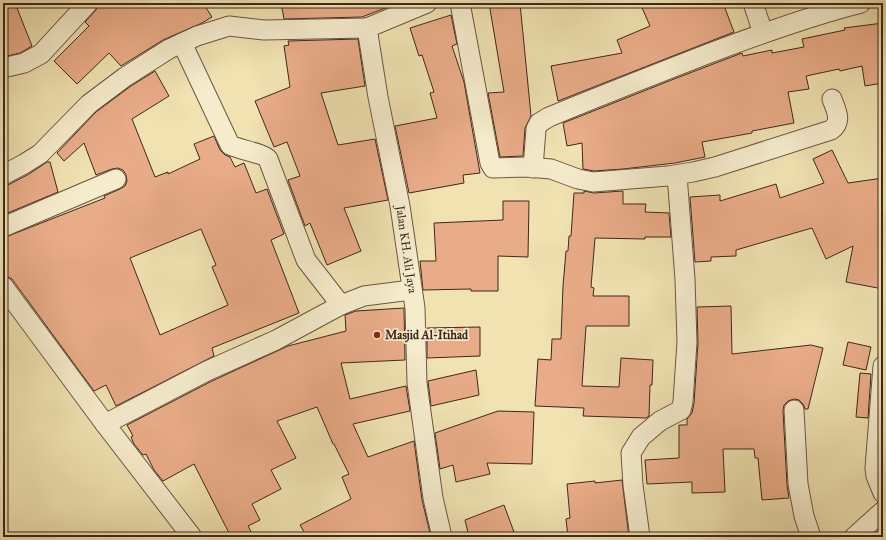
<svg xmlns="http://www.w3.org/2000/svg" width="886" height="540" viewBox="0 0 886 540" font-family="'IM FELL Great Primer',serif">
<rect width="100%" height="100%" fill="#f0e2b1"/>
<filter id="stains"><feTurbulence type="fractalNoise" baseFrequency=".005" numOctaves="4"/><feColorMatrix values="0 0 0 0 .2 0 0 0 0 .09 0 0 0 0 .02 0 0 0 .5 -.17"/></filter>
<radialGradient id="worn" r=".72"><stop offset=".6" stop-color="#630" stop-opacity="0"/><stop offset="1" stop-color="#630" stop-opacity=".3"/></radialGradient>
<path fill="#e9ac88" stroke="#3f271e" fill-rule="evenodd" d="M3,3H15L32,46L20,53L3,57Z
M99,3H203L212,17L202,23L163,40L121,66L109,53L77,84L54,61L89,26L85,22L96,10Z
M281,3H393V5L362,17L284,19Z
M489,3H520L531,116L525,128L523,156L500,157L488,93L504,92Z
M640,3H723L734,32L558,101L551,66L622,53L617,40L650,26Z
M451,15L457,44L452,46L464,82L480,173L463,175L464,183L409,193L395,126L437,118L430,93L434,92L422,55L419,56L410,28Z
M883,23V83L865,86L862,66L840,71L839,69L806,76L809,89L788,92L794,123L752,131V133L702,142L705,157L675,163L623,169L594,171L583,169L582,143L567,146L563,123L674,79L742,53L743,56L772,50V53L804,47L802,39L845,30L844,28Z
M358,39L365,86L321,93L338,145L375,139L388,200L344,208L361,251L327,265L310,223L305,226L288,180L300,176L287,142L274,147L255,101L290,87L284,46L289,45L288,41Z
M155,71L169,96L132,119L155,177L168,172V174L200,159L194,144L214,136L220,150L225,155L230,157L235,167L244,163L256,193L267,189L284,234L271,240L299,313L212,348L214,356L116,406L106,385L94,391L12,279L6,276L3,269V238L105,198L104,196L120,189L125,186L127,181L126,175L123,170L118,168L112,169L96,175L84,143L64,161L57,153L96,112L131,86ZM201,229L216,265L212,267L228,305L160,335L130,258Z
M832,150L848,183L883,178V289L846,282L853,246L826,259L812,228L736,250V256L711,257V261L695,262L690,197L720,195V201L776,184L780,198L824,183L813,159Z
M47,162H50L58,192L3,215V186L8,185L29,174Z
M584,191L594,193L623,191V204H646L645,212L669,213L671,237H645V239L595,238L591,287L594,288L593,296H629V326H586L582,386L619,387L621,358L653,360L652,385H650L649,416L646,418L583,416L584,408L535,406L538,359L551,360L552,339H561L563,286L566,251H568L569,236H571L574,193H584Z
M503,201H529L528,257L498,256V291H471V289L423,290L420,261H436L434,223L503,220Z
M731,306L732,354L811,345L823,348L808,409H805L803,404L799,400L794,399L788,401L784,405L783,411L787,485L789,498L762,500L758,458H755L754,449H723L725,492L692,493V482L647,484L645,460L679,458V425H687V419L692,413L694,403L698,343L697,307Z
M404,308L405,360L341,363L350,399L406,386L410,411L353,424L368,457L414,441L422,500L431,537H307L300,525L351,499L342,477L349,474L334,444H333L317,407L277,421L296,458L271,470L281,489L252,504L260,520L248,526L254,537H231L194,464L163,481L154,470L146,454L143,455L134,444L131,437L133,436L127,425L212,381L288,346L346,331L345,315L356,311Z
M480,327V356L427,358V328Z
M848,342L871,347L866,370L843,365Z
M476,370L479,395L431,406L428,381Z
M860,373L871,374L868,418L856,417Z
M498,411L534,412L532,464L487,463L490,474L456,482L453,465L440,469L435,433Z
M622,480L629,537H568L566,519L570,518L567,484L595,481V483Z
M504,505L514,532H513L514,537H469L465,520Z"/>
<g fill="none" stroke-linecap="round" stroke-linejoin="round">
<defs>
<g id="minor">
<path id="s1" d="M427,3L367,28L378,97L400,206L415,308L417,383L433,498L442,537"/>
<path d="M460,3L490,163L493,168L527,167L551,169L578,179L593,182L668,176L693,172L715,167L831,130C843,122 836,110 832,99"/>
<path d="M753,3L763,33"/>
<path d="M182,43L230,145C240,150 263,153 268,159L306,260L341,305L364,296L411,290"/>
<path d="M3,68L24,63L41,54L88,3"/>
<path d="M533,168L536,129L539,123L549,117C602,95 656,74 710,53C760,34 810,16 861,3"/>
<path d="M3,175L24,164L40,154L89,104L125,77L169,49L197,36L229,26L264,30L367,28"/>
<path d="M3,227L116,179"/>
<path d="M3,286L105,424L192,537"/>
<path d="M883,366L875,468L876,476L883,493"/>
<path d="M794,410L798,484L804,516L811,537"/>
<path d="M105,424L207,371L276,340L341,305"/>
<path d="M640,537L633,485L631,453L641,437L660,421L681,410L683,402L687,342L685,279L677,175"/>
<path d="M854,537L883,511"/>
</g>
</defs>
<use href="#minor" stroke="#6b5643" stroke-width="21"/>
<use href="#minor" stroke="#f5eccc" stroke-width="19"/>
</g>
<circle fill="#8f2418" stroke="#f5eccc" stroke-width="1.5" cx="377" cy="335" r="4"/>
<g text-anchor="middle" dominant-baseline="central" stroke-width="3.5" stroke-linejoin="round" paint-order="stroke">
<g font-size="12" fill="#3f271e" stroke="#f5eccc">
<text stroke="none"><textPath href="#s1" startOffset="290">Jalan KH. Ali Jaya</textPath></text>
</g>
<g font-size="12" font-weight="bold" fill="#3f271e" stroke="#f5eccc" text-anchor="start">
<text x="385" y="335">Masjid Al-Itihad</text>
</g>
</g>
<rect width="886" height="540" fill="none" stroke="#f0e2b1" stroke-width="16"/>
<rect x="4" y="4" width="878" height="532" fill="none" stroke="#3f271e" stroke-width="2"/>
<rect x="8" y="8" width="870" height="524" fill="none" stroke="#3f271e"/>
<rect width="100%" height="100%" filter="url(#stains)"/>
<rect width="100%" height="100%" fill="url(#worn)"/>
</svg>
